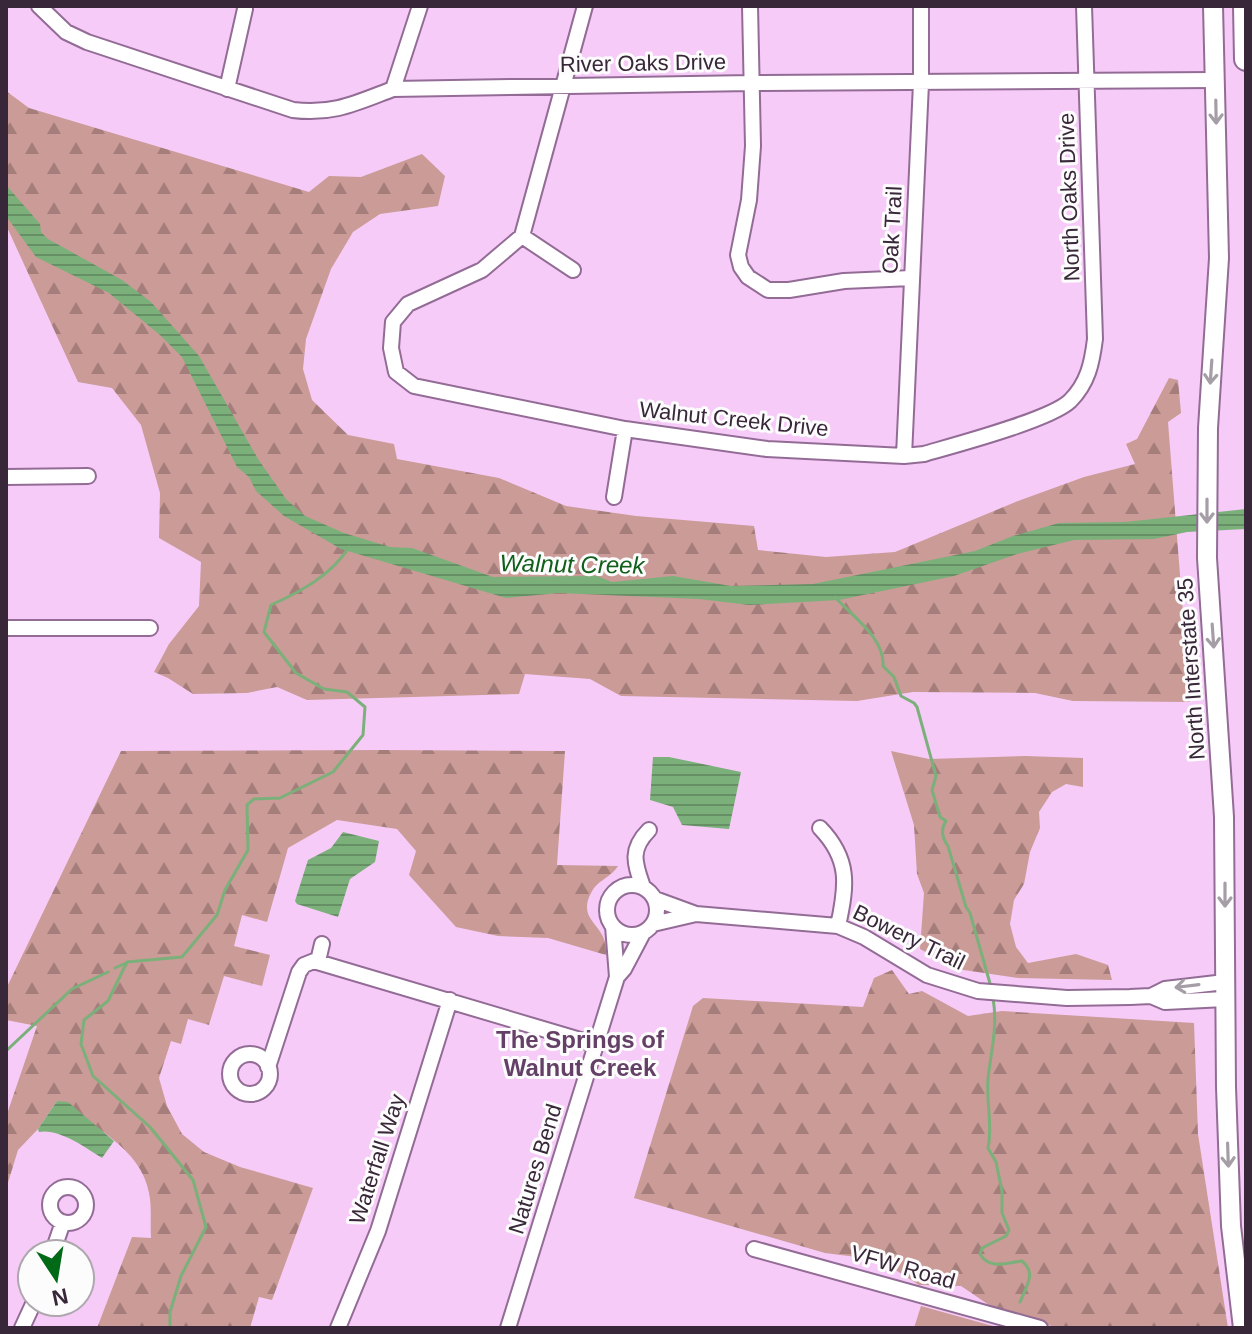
<svg xmlns="http://www.w3.org/2000/svg" width="1252" height="1334" viewBox="0 0 1252 1334" font-family="Helvetica,sans-serif">
<defs>
<pattern id="forest-firs" width="22" height="20" patternUnits="userSpaceOnUse" patternTransform="scale(2)"><rect width="22" height="20" fill="#ca9b97"/><path d="M5 1l3.5 6h-7zM16 11l3.5 6h-7z" fill="#a57e7c"/></pattern>
<pattern id="water-rules" width="6" height="5" patternUnits="userSpaceOnUse" patternTransform="scale(2)"><rect width="6" height="5" fill="#7bb07b"/><path d="M0 2.5h6" fill="none" stroke="#668f66"/></pattern>
</defs>
<rect width="100%" height="100%" fill="#f6cbf8"/>
<path fill="url(#forest-firs)" d="M6,91L29,108L309,192L329,176L361,177L422,154L445,176L438,206L380,214L353,232L331,269L306,339L303,369L312,400L348,435L394,444L397,459L499,478L566,506L636,516L754,526L758,550L826,557L895,552L1018,501L1084,477L1135,464L1126,444L1137,439L1169,378L1178,380L1181,413L1168,422L1190,702L1073,701L1035,693L913,692L857,701L621,696L590,679L525,674L519,694L307,700L277,687L247,693L193,694L168,678L154,672L169,644L199,606L201,562L159,538L160,493L141,425L112,388L78,382L6,225Z
M383,750L565,751L557,865L618,866C612,876 600,880 594,888C575,917 600,922 605,942C606,946 606,951 606,955L548,938L498,936L456,927L409,875L416,851L397,829L337,820L288,848L267,922L242,915L234,946L270,955L262,986L224,976L209,1025L188,1019L181,1044L171,1041L159,1078L167,1106L182,1134L204,1152L240,1167L313,1188L272,1300L259,1297L250,1328H97L132,1237L151,1238C150,1223 152,1207 149,1193C141,1148 91,1125 57,1101L38,1129L18,1150L6,1189V1117L37,1026L6,1020V989L121,751Z
M891,751L929,759L1026,756L1083,758V787L1066,784L1052,792L1039,812L1040,828L1030,852L1024,884L1014,900L1010,924L1016,947L1028,963L1076,954L1108,965L1112,980L1018,978L957,969L920,949L924,893L917,874L914,825Z
M892,970L909,994L922,991L968,1016L1002,1011L1194,1023L1198,1134L1228,1328H1058L992,1307L961,1286L919,1285L880,1260L825,1253L634,1198L693,1006L703,998L863,1007L874,978Z"/>
<path fill="#ca9b97" d="M921,1306L1000,1328H914Z"/>
<path fill="url(#water-rules)" d="M6,185L40,224L41,232L48,239L122,280L151,302L199,356L258,459L286,499L305,516L344,533L390,547L412,548L493,577L597,576L612,582L673,576L731,586L813,584L975,551L1013,536L1059,523L1125,522L1246,509V529L1187,532L1154,539L1074,540L1017,554L954,576L839,600L749,605L699,599L559,593L506,598L341,549L284,516L256,491L249,477L237,467L182,357L160,335L109,293L36,257L6,216Z
M653,757H669L741,772L729,829L682,825L673,807L650,800Z
M343,832L379,841L375,862L350,879L338,917L297,904L295,901L308,860L331,848Z
M57,1101L68,1102L114,1141L102,1158C85,1147 58,1128 39,1132L38,1129Z"/>
<g fill="none" stroke-linecap="round" stroke-linejoin="round">
<path stroke="#7bb07b" stroke-width="3" d="M835,597C852,616 885,638 883,666L894,677L901,696L914,703L917,707L936,776L932,790L940,817L946,821C940,830 942,838 948,846L966,907L970,913L991,987
M115,968L126,963
M993,998C998,1027 991,1051 988,1079C986,1103 993,1125 988,1148L996,1162L1002,1191V1213L1009,1230L1006,1236L982,1248L980,1254C989,1270 1007,1263 1022,1261C1037,1273 1026,1287 1020,1302
M6,1051L72,989L108,972
M170,1328V1312L181,1276L206,1227L193,1180L150,1127L93,1076L81,1044L84,1020L108,1001L127,962L182,957L217,915L225,890L248,850L247,805L254,799L280,798L333,772L363,735L365,707L347,692L324,689L296,673L264,632L271,605C300,592 332,575 349,547"/>
<defs>
<path id="minor" d="M39,6L66,32L87,42L293,110C333,115 356,103 393,89L751,83L1215,80
M585,6L522,236L482,270L408,304L393,322L391,348L396,372L414,386L625,429L767,449L904,456L924,454C955,445 1050,420 1070,401C1088,383 1092,363 1095,339L1084,6
M750,6L753,146L749,200L738,255L741,267L748,277L768,290H789L844,281L911,278
M227,89L245,9
M393,89L420,6
M522,236L573,270
M904,456L921,83V6
M6,477L88,476
M614,497L625,429
M6,628H150
M820,828C850,859 847,885 838,926
M607 910a25 25 0 1 1 50 0a25 25 0 1 1-50 0Z
M643,887C635,864 629,850 649,830
M655,899L696,914
M653,924L696,914L838,926L864,937L927,975L978,991L1067,998L1130,997L1151,996L1165,989L1225,982
M318,961L322,944
M617,977L624,969L643,933
M1151,996L1165,1002L1225,999
M230 1074a20 20 0 1 1 40 0a20 20 0 1 1-40 0Z
M268,1067L299,972L304,965L314,961L597,1045
M50 1205a18 18 0 1 1 36 0a18 18 0 1 1-36 0Z
M754,1249L1040,1328
M52,1254L63,1222
M22,1328L34,1302
M338,1328L378,1231L450,1000
M508,1328L617,977L613,926"/>
<path id="major" d="M1213,6L1219,258L1208,428L1207,558L1224,817L1226,1087L1231,1226L1243,1328"/>
<path id="highway" d="M1245,6L1246,59"/>
</defs>
<use href="#minor" stroke="#936c96" stroke-width="18"/>
<use href="#major" stroke="#936c96" stroke-width="22"/>
<use href="#highway" stroke="#936c96" stroke-width="26"/>
<use href="#minor" stroke="#fff" stroke-width="14"/>
<use href="#major" stroke="#fff" stroke-width="18"/>
<use href="#highway" stroke="#fff" stroke-width="22"/>
</g>
<defs><path id="oneway-shaft" d="M-6 0H5M1.5-3L5.5 0L1.5 3" fill="none" stroke-width="1.6" stroke-linecap="round" stroke-linejoin="round" transform="scale(2)"/></defs>
<g stroke="#a59ea6">
<use href="#oneway-shaft" transform="translate(1216 112) rotate(89)"/>
<use href="#oneway-shaft" transform="translate(1211 372) rotate(94)"/>
<use href="#oneway-shaft" transform="translate(1207 511) rotate(90)"/>
<use href="#oneway-shaft" transform="translate(1213 636) rotate(86)"/>
<use href="#oneway-shaft" transform="translate(1225 895) rotate(90)"/>
<use href="#oneway-shaft" transform="translate(1187 986) rotate(173)"/>
<use href="#oneway-shaft" transform="translate(1228 1155) rotate(88)"/>
</g>
<g text-anchor="middle" dominant-baseline="central" stroke-width="6" stroke-linejoin="round" paint-order="stroke">
<g font-size="22" fill="#382739" stroke="#fcfcfc">
<text transform="translate(643 63) rotate(-1)">River Oaks Drive</text>
<text transform="translate(1069 197) rotate(-92)">North Oaks Drive</text>
<text transform="translate(892 230) rotate(-87)">Oak Trail</text>
<text transform="translate(734 419) rotate(6)">Walnut Creek Drive</text>
<text transform="translate(1191 669) rotate(-94)">North Interstate 35</text>
<text transform="translate(909 937) rotate(26)">Bowery Trail</text>
<text transform="translate(377 1159) rotate(-72)">Waterfall Way</text>
<text transform="translate(535 1169) rotate(-73)">Natures Bend</text>
<text transform="translate(903 1267) rotate(16)">VFW Road</text>
</g>
<g font-size="24" font-style="italic" fill="#105e1b" stroke="#fcfcfc">
<text transform="translate(572 564) rotate(1)">Walnut Creek</text>
</g>
<g font-size="24" font-weight="bold" fill="#643f66" stroke="#fcfcfc">
<text x="580" y="1039">The Springs of<tspan x="580" dy="28">Walnut Creek</tspan></text>
</g>
</g>
<rect width="1252" height="1334" fill="none" stroke="#382739" stroke-width="16"/>
<g transform="translate(56 1278) rotate(168)"><circle r="38" fill="#fcfcfc" stroke="#aea7ae" stroke-width="2"/>
<path d="M0-6L14 30L0 20L-14 30Z" fill="#006a17"/>
<text y="-12" font-size="22" font-weight="bold" text-anchor="middle" fill="#382739">N</text>
</g>
</svg>
